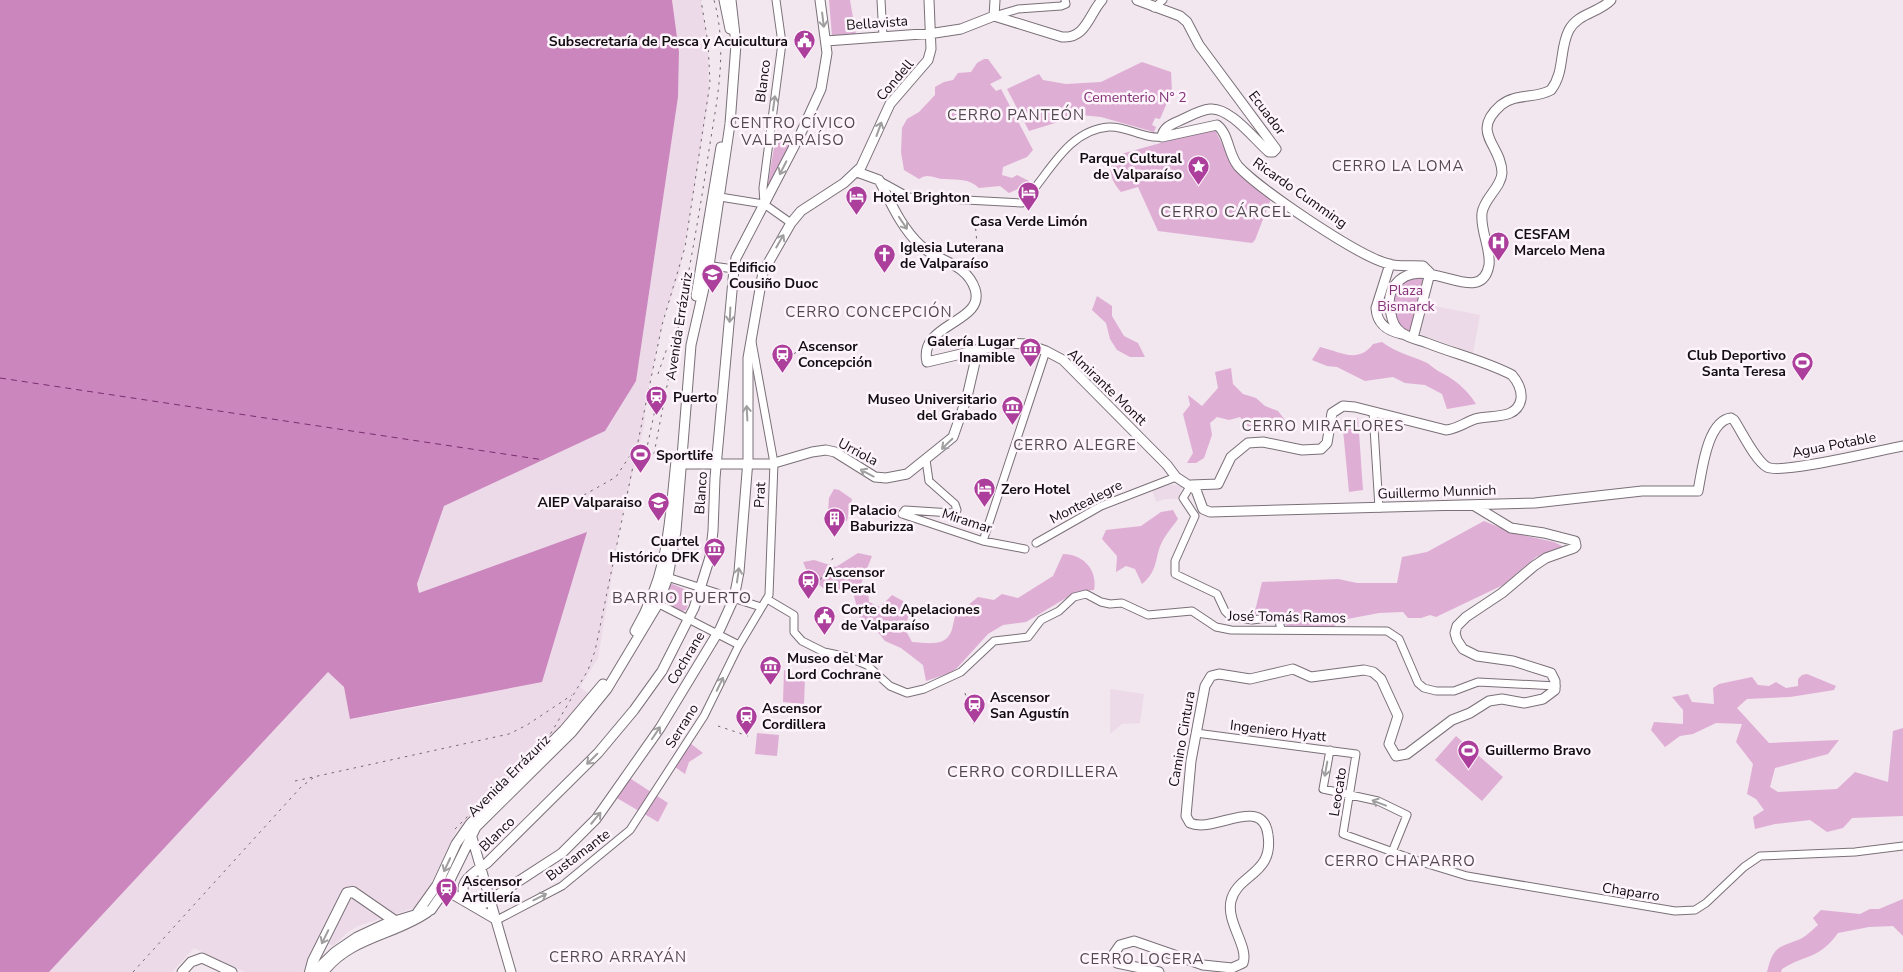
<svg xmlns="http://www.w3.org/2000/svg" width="1903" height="972" viewBox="0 0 1903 972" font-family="'Nunito Sans',sans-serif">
<rect width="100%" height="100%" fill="#f2e6ef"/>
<path fill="#eddae8" d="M672,0H701L708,43L709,95L688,228L679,274L664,318L646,400L644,426L621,521L598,658L580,687L589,694L539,750L457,830L420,906L358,926L348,932L333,946L320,940L303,972H245L194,948L172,972H49L328,672L344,687L351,719L435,704L478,693L548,659L587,532L419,593L417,584L444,506L605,431L636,381L678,97L679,52Z
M1424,304L1480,315L1473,353L1417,333Z
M1166,484L1182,486L1178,499H1165L1156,502L1151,487Z
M1110,689L1144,694L1140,723L1122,724L1110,734Z"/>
<path fill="#dfaed5" d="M829,0H850L856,35L832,36Z
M984,59H988L1002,78L990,84L996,91L1001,89L1033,150L1027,157L1003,167L1002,175L1012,178L1017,175L1029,181L1027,185L1009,193L1000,186L979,188C968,178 958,180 945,179C935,179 928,172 919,179L904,170L901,152L902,128L907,119L919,112L935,95V87L944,82L953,80L958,73L971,72L977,63Z
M1142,62L1171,72L1172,91L1160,119L1155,118L1152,125L1156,127L1154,132L1101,117L1081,115L1029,131L1007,89L1039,74L1043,80L1066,84L1101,82Z
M1214,128L1233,165L1272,196L1255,240L1252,243L1158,231L1138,187L1121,192C1111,181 1107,169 1114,156Z
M776,135L795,138L767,190Z
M1427,275L1411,335C1389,326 1392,312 1393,291L1405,279Z
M1097,296L1112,306V316L1124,336L1138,343L1145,357H1130L1117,350L1110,339L1106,323L1092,310Z
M1382,342C1397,353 1409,355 1425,362C1430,364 1433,368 1438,371C1454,379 1466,388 1476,404L1447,409L1442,394L1425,385L1405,383L1393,377L1365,381L1337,367L1327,366L1312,360L1320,347C1341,352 1358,364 1373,344Z
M1231,368L1233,384L1243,394L1256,398L1265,406L1278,411L1288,424L1290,433L1257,420L1250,428L1240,417L1229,420L1217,417L1210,423L1212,435L1204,458L1196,463H1187L1193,453L1183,414L1190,405L1188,395L1202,406L1218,388L1215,372Z
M1358,418L1363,490L1349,492L1342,419Z
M834,489L839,490L852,499L847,521L831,515L828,512L829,498Z
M1173,510L1178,519C1173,526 1166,534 1162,542C1154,558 1159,570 1142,584L1135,569L1126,566L1116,572L1117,556L1102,539L1106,530L1141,526L1161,512Z
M1484,521L1513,533L1554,542L1566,548L1536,557L1503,585L1436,617L1430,615L1421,618H1408L1403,612L1379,613L1337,621L1334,628L1288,627C1277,615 1268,613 1252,615L1256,607L1262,582L1338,579L1357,583H1397L1402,557L1427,552Z
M858,553L872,556L861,584L868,589L869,602L880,607L892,595L903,601L909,609L906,631L912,642C930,643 949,648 953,625C955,617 955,613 960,607L967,606L978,597L994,600L1002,594L1018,598L1053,576L1063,554C1083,554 1098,570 1094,590L1076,592L1026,622L1003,625L988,634L957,668L950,673L926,681L923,665L901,648L885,641L877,631L861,623L853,592L846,586L830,594L809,576L803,562L814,560L836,567Z
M672,584L689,591L692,594L686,610L682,611L664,603L669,585Z
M784,670L805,678L804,704L783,702Z
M1807,674L1836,686L1834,690L1790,697L1747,699L1737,708L1769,743L1839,740L1828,754L1775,768L1770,787L1778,792L1837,789L1855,772L1888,782L1893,731L1903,728V816L1852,818L1843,828L1827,832L1810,820L1775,824L1755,829L1753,817L1764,810L1756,799L1747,794L1753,764L1736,742L1742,724L1716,723L1693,734L1680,736L1665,747L1651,730L1654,722L1683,724V710L1672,697L1688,694L1692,702L1714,704L1713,688L1719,684L1752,677L1758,685L1769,686L1776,682L1786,688L1798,686V679L1802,675Z
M757,733L779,735L777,756L755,754Z
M1456,736L1503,777L1482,801L1435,760Z
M690,743L703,753L689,762L685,774L675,767Z
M628,777L668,803L658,822L615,797Z
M1903,899V936L1893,926L1869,927L1838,933C1818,960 1808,953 1782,969L1781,972H1767C1773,948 1776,948 1798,940C1806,937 1812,930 1818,925L1813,918L1821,910L1860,914L1870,909H1879Z"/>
<path fill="#ca86bd" d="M0,0H672L679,52L678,97L636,381L605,431L444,506L417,584L419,593L587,532L542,682L350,719L344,687L328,672L49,972H0Z"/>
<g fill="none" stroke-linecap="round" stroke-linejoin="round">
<path stroke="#7d2d71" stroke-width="1" stroke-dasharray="6 5" stroke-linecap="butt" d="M0,378L544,460"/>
<defs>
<path id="minor" d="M881,0L883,36
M1154,8L1163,0
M994,16L1018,9L1061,6L1066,4L1065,0
M880,181L909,197L1022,203C1048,177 1066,130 1109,127C1127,126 1143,139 1162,137
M720,197L764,204L791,223
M764,204L763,188L782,43L776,0
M705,265L734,269
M1373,412L1379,508
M1191,485L1183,498L1195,516L1175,561V574L1217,594L1225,611L1230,616L1252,620L1275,617L1279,620L1281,630
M902,514L983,541L1025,549
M902,514L905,510L952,513L957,510L955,504L929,481L926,460
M983,541L1046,351
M1036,543L1101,506L1176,477
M664,576L761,607
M767,599L794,615V632L802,641L824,652L848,657L867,665L890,686L907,693L924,689L961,672L994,641L1028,637L1041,620L1059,611L1074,597L1086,594L1101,602L1110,604L1122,603L1148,615L1192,611L1216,627L1231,630L1387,631L1399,639L1418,683L1424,688L1436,691H1454L1478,682L1556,686
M655,602L739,645
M1196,733L1356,754L1343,834L1418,861L1467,876L1675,911L1695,910L1706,903L1744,867L1760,856L1855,852L1903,846
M1330,750L1323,789L1378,801L1407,815L1392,852
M497,920L562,886L630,830L704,716L738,647L769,595L774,463L752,342"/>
<path id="major" d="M724,0L730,29
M1137,0L1180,16L1187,22L1199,45L1276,149L1273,152H1269C1254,139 1230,107 1210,109C1200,110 1190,116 1181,120C1172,124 1163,127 1162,137L1217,125C1229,134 1228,154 1238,166C1259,189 1359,257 1389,264C1399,267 1412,265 1423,266L1430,273
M994,16L1062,37C1086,39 1089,14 1102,0
M994,16L995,0
M826,41L935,33L961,29L994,16
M857,172L879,180C891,203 901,227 920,245C937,262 966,262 975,289C986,323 918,323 927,362L1008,343L1026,344L1046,351L1063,360L1167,465L1176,477L1196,490L1203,509L1210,512L1535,503L1642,491H1698C1702,471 1707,421 1731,418L1734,420C1742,432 1755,460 1767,467C1781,475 1881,450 1903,446
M1390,264L1376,308C1377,325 1388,331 1402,334
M696,296L721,147
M1413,338L1430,273
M676,464H771L812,452L826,450L835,452L875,477L886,478L907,474L953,437L967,397L978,349
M1191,485L1218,484L1231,457L1248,443L1263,442L1302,450L1321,449L1327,443L1332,413L1343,406L1355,407L1446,430C1457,429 1464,423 1475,419C1490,414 1517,421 1521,399C1522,390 1518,382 1512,375C1485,361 1455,354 1427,343C1419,340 1409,338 1402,333C1396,329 1392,321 1391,314C1388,304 1389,293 1395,285C1422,249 1481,311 1489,265C1491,248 1480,231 1482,213C1484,198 1501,188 1502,173C1502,145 1469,133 1501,105C1516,93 1535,99 1551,90C1565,72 1559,49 1569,30C1578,13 1599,13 1611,0
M635,631C669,573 669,525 676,461
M471,834L511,972
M442,888L497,920
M472,905H482L562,853L596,819L660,728L720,629L734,598L739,572L748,460V358L763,272L791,223L801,211L844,183L861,167L890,104L928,60L931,49L929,0
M472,905C451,886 471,874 487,863L598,753L634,710L662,671L694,608L710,557L713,531L715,478L734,269L736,258L800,135L821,89L827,53L820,0
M417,913L437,885L456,844L470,824L564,730L603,684
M182,972L191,962L202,958L232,972
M314,972L335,952L357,937L385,924L431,910L445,890L476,827L572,732L607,689L658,604L668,577L676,531L691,345L709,266L730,124L736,44L731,0
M1159,972L1117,963L1113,955L1120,945L1134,941L1203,965L1232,968L1243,963C1249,947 1226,922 1231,901C1237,874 1274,875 1268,835C1263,794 1214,834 1190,823L1186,816L1191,761L1205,686L1211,676L1219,674L1250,679L1293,669L1311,677L1364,670L1373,672L1381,679L1398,716L1389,744L1396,756L1407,754L1452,720L1470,713L1489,701L1502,699L1524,703L1543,699L1555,690V681L1551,673L1513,661L1477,656L1463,649L1457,640L1455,633L1457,626L1466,617L1502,593L1534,566L1546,558L1574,548L1576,546L1575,541L1544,533L1511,528L1473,505"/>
<path id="highway" d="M310,972L313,961L347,893L353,892L395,921
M323,972C349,937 394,935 427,912"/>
</defs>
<use href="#minor" stroke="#7a7078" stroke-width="9"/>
<use href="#major" stroke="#7a7078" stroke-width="11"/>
<use href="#highway" stroke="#7a7078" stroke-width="12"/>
<use href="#minor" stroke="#fff" stroke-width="7"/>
<use href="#major" stroke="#fff" stroke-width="9"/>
<use href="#highway" stroke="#fff" stroke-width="10"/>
<path stroke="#70696f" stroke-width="1" stroke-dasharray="2.5 5" stroke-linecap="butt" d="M975,221L977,244
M782,373L799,347
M658,374L667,348
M646,452L658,396
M654,454C673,353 694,252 709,150C717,99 728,51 714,0
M584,495L616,477L631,454
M809,599L833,558
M965,693L974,724
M718,726L748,736
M295,781L509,734L527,725L572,695
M455,829L551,733L588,670L595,651L662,325L685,247L710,83L708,43L701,0
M133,972L301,787L313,778"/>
</g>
<defs><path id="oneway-shaft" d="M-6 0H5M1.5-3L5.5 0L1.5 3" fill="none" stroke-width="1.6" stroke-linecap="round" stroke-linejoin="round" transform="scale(1.25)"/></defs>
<g stroke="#a09e9f">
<use href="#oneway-shaft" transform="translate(823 20) rotate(83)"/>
<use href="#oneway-shaft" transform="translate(774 103) rotate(-82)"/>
<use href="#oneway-shaft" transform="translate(879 129) rotate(-70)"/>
<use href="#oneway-shaft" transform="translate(783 168) rotate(117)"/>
<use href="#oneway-shaft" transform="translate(903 223) rotate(56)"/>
<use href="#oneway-shaft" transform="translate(780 241) rotate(-60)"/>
<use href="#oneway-shaft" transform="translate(730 315) rotate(93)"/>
<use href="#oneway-shaft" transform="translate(747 413) rotate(-93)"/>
<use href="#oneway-shaft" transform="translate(947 444) rotate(136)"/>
<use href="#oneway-shaft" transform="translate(867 473) rotate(-152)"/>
<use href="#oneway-shaft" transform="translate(738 575) rotate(-82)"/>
<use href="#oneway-shaft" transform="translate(720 684) rotate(-64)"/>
<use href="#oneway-shaft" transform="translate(656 733) rotate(-56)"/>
<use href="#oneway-shaft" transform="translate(592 759) rotate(135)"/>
<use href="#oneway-shaft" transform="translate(1326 769) rotate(100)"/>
<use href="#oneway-shaft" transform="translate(1379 803) rotate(-159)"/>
<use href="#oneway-shaft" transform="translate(596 818) rotate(-50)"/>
<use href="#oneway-shaft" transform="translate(447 865) rotate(115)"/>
<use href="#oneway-shaft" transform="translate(540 897) rotate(-27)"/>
<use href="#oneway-shaft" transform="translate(325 937) rotate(116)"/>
</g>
<defs>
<symbol id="civic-pin" viewBox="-11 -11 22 30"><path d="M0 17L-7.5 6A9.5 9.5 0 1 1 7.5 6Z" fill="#ac3e9c" stroke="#fef4fb"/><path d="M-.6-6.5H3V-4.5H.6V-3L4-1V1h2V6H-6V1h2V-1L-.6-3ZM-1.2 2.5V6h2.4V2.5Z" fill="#fff"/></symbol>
<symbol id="sight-pin" viewBox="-11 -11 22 30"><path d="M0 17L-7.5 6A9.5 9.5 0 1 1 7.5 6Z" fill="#ac3e9c" stroke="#fef4fb"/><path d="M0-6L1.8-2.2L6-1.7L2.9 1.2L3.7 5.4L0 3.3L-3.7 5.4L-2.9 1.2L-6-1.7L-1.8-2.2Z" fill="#fff"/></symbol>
<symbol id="hotel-pin" viewBox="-11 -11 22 30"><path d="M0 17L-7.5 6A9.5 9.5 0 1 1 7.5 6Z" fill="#ac3e9c" stroke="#fef4fb"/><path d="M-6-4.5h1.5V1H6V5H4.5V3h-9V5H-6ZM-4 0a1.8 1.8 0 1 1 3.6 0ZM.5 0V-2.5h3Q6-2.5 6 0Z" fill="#fff"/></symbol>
<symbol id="hospital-pin" viewBox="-11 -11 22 30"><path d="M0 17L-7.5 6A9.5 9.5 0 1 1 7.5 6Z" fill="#ac3e9c" stroke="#fef4fb"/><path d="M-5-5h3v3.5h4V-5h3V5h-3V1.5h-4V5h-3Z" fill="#fff"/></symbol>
<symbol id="church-pin" viewBox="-11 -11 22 30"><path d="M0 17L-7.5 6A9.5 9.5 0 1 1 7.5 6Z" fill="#ac3e9c" stroke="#fef4fb"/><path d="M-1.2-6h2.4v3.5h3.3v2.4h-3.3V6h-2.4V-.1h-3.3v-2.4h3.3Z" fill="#fff"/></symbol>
<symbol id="university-pin" viewBox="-11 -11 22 30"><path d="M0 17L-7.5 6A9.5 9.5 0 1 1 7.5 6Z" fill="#ac3e9c" stroke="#fef4fb"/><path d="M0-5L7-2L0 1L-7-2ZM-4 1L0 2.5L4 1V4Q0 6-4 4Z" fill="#fff"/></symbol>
<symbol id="museum-pin" viewBox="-11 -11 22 30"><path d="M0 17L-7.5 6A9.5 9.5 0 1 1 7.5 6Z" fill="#ac3e9c" stroke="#fef4fb"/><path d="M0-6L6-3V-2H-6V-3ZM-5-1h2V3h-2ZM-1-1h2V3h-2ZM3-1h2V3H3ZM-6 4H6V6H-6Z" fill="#fff"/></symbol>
<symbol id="station-pin" viewBox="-11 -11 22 30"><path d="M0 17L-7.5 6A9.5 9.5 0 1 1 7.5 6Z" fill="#ac3e9c" stroke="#fef4fb"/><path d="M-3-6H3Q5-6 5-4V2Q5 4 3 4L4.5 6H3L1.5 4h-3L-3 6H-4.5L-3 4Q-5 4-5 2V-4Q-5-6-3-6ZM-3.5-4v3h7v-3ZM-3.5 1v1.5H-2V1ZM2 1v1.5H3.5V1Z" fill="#fff"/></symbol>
<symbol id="stadium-pin" viewBox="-11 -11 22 30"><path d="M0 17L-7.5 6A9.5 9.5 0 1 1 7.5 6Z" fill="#ac3e9c" stroke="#fef4fb"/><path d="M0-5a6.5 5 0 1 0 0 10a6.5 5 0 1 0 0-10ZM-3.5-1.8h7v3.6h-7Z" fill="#fff"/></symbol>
<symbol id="building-pin" viewBox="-11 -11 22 30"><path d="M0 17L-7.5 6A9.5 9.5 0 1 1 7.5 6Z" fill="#ac3e9c" stroke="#fef4fb"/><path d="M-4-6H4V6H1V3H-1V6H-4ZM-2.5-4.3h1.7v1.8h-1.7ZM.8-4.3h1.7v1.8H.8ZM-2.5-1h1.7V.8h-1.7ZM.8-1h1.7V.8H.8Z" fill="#fff"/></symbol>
</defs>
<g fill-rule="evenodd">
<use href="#civic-pin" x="792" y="28" width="25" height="34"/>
<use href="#sight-pin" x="1186" y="154" width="25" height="34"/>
<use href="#hotel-pin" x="1016" y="180" width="25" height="34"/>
<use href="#hotel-pin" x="844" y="184" width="25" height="34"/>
<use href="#hospital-pin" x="1486" y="230" width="25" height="34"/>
<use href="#church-pin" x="872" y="242" width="25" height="34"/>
<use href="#university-pin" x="700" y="262" width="25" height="34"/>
<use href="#museum-pin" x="1018" y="336" width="25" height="34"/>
<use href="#station-pin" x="770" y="342" width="25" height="34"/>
<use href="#stadium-pin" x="1790" y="350" width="25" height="34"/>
<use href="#station-pin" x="644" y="384" width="25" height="34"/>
<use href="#museum-pin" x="1000" y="394" width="25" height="34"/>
<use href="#stadium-pin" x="628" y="442" width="25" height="34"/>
<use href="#hotel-pin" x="972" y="476" width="25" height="34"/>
<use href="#university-pin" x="646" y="490" width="25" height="34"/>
<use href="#building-pin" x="822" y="506" width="25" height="34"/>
<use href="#museum-pin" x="702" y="536" width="25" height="34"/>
<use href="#station-pin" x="796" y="568" width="25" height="34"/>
<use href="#civic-pin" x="812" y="604" width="25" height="34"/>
<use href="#museum-pin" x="758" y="654" width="25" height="34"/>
<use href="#station-pin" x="962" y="692" width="25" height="34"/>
<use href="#station-pin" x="734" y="704" width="25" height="34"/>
<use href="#stadium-pin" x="1456" y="738" width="25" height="34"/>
<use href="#station-pin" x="434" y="876" width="25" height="34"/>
</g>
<g text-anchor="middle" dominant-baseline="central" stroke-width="5" stroke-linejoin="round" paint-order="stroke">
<g font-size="14" fill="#110d10" stroke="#fef4fb">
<text transform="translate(877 23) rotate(-4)">Bellavista</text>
<text transform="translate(895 80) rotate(-50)">Condell</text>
<text transform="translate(763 81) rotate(-83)">Blanco</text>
<text transform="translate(1267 113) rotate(53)">Ecuador</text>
<text transform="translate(1300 193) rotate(35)">Ricardo Cumming</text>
<text transform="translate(679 326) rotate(-81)">Avenida Errázuriz</text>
<text transform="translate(1107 387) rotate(44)">Almirante Montt</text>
<text transform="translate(1834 445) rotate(-11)">Agua Potable</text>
<text transform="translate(858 452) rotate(28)">Urriola</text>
<text transform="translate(1437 492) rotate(-2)">Guillermo Munnich</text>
<text transform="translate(701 493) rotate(-86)">Blanco</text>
<text transform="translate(760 495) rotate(-87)">Prat</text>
<text transform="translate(1086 502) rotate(-27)">Montealegre</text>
<text transform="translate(967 521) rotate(18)">Miramar</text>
<text transform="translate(1287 617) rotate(1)">José Tomás Ramos</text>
<text transform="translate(686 658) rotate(-59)">Cochrane</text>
<text transform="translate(682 726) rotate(-58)">Serrano</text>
<text transform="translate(1278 731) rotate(7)">Ingeniero Hyatt</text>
<text transform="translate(1182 739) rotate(-80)">Camino Cintura</text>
<text transform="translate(509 776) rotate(-45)">Avenida Errázuriz</text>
<text transform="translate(1338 792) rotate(-81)">Leocato</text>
<text transform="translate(497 834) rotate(-44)">Blanco</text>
<text transform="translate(578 855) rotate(-37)">Bustamante</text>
<text transform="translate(1631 892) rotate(9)">Chaparro</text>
</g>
<g font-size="14" font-weight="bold" fill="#110d10" stroke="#fef4fb" text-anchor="start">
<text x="788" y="41" text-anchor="end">Subsecretaría de Pesca y Acuicultura</text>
<text x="1182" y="158" text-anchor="end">Parque Cultural<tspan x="1182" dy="16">de Valparaíso</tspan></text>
<text x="873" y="197">Hotel Brighton</text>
<text x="1029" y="221" text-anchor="middle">Casa Verde Limón</text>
<text x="1514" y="234">CESFAM<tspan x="1514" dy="16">Marcelo Mena</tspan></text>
<text x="900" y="247">Iglesia Luterana<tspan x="900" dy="16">de Valparaíso</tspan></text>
<text x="729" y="267">Edificio<tspan x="729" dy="16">Cousiño Duoc</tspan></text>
<text x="1015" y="341" text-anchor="end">Galería Lugar<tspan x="1015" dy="16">Inamible</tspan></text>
<text x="798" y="346">Ascensor<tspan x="798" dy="16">Concepción</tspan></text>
<text x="1786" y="355" text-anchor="end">Club Deportivo<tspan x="1786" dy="16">Santa Teresa</tspan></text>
<text x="673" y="397">Puerto</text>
<text x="997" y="399" text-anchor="end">Museo Universitario<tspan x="997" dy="16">del Grabado</tspan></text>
<text x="656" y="455">Sportlife</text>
<text x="1001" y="489">Zero Hotel</text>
<text x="642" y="502" text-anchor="end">AIEP Valparaiso</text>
<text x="850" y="510">Palacio<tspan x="850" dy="16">Baburizza</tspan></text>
<text x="699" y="541" text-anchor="end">Cuartel<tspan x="699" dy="16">Histórico DFK</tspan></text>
<text x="825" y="572">Ascensor<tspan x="825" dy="16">El Peral</tspan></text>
<text x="841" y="609">Corte de Apelaciones<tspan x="841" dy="16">de Valparaíso</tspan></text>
<text x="787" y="658">Museo del Mar<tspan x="787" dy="16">Lord Cochrane</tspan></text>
<text x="990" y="697">Ascensor<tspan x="990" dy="16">San Agustín</tspan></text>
<text x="762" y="708">Ascensor<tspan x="762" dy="16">Cordillera</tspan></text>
<text x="1485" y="750">Guillermo Bravo</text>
<text x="462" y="881">Ascensor<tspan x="462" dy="16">Artillería</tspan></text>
</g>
<g font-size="14" fill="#833277" stroke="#fef4fb">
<text x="1135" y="97">Cementerio N° 2</text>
<text x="1406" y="290">Plaza<tspan x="1406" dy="16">Bismarck</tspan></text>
</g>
<g font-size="15" letter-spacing="1" fill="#52484f" stroke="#fef4fb">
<text x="1016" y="115">CERRO PANTEÓN</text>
<text x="793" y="123">CENTRO CÍVICO<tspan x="793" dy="17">VALPARAÍSO</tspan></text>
<text x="1398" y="166">CERRO LA LOMA</text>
<text x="869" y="312">CERRO CONCEPCIÓN</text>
<text x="1323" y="426">CERRO MIRAFLORES</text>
<text x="1075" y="445">CERRO ALEGRE</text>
<text x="1400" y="861">CERRO CHAPARRO</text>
<text x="618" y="957">CERRO ARRAYÁN</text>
<text x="1142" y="959">CERRO LOCERA</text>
</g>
<g font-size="16" letter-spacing="1" fill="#52484f" stroke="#fef4fb">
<text x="1226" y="212">CERRO CÁRCEL</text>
<text x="682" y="598">BARRIO PUERTO</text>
<text x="1033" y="772">CERRO CORDILLERA</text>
</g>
</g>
</svg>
